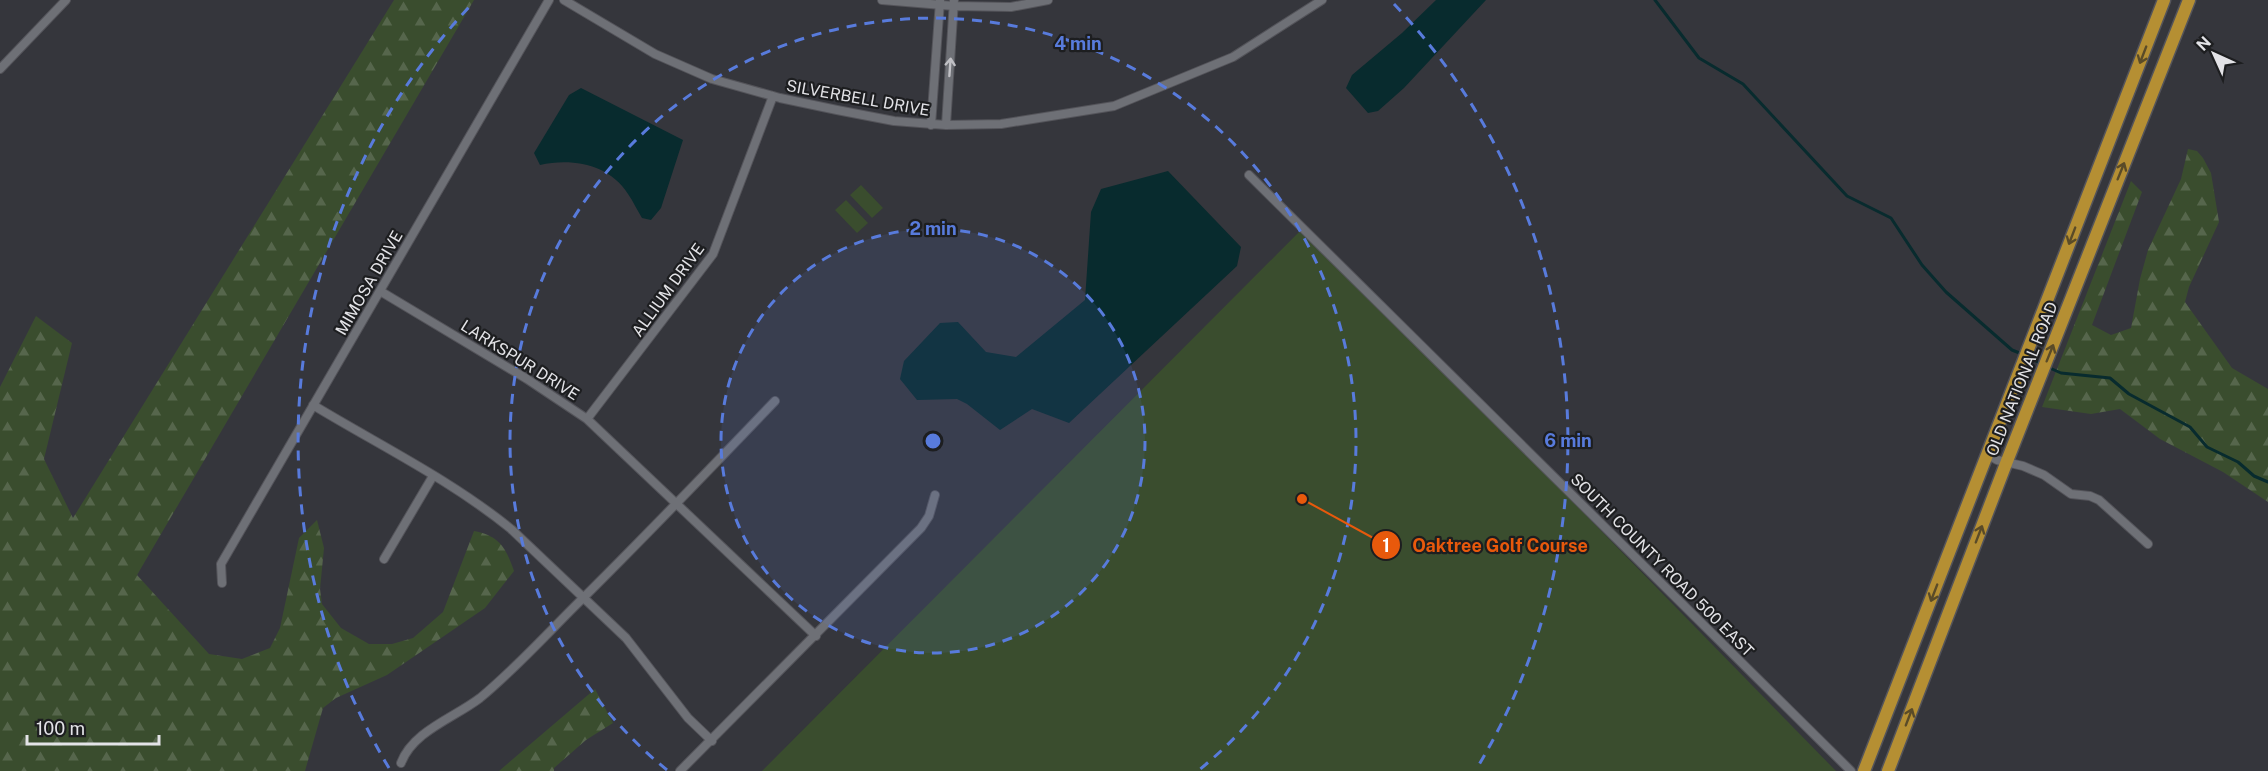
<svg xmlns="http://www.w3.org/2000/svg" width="2268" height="771" viewBox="0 0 2268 771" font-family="'Public Sans',sans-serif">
<defs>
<pattern id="forest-firs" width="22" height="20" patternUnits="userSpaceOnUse" patternTransform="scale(1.5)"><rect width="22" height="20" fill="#3a4d2e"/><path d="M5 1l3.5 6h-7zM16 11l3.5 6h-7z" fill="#56664c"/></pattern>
</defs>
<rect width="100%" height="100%" fill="#35363c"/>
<path fill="#3a4d2e" d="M861,185L883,208L872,218L850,195Z
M846,200L868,223L857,233L835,210Z
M1304,227L1836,771H762Z"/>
<path fill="url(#forest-firs)" d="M394,0H474L137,575L209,654L242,659L270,648L280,628L299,538L317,520L324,548L320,589L322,604L341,628L369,644H392L413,638L443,612L474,531C500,536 506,548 514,571L485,608L387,675L336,698L323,708L305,771H0V387L36,316L72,343L44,459L73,518Z
M2188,149L2197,151L2203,158L2211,173L2219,222L2189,287L2185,302L2232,368L2268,389V502L2223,472L2160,439L2120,409L2091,414L2042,407L2131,181L2142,192L2092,325L2111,335L2131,328L2140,279L2148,250L2181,179Z
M595,689L613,723L586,740L554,768V771H499Z"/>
<path fill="#082b2e" d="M1436,0H1486L1404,88L1378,111L1368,113L1346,88L1352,75L1402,33Z
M581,88L683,140L661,208L651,220L642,218C637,210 633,201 628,194C609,164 572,158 540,165L534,153L569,95Z
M1168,171L1241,247L1237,266L1069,423L1032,409L1000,430L967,404L957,399L917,400L900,379L904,361L940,323L958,322L986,352L1016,357L1085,300L1091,212L1101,189Z"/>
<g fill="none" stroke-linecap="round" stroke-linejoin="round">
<path stroke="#082b2e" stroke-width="3" d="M1655,0L1699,58L1743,84L1847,196L1891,218L1922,265L1946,292L2012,350L2022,354
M2028,357L2038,362
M2052,369L2061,373L2110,378L2129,394L2190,427L2207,447L2238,462L2254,476L2268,482"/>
<defs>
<path id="minor" d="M564,0L655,54L712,79L780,98L837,110L894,121L946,125L1001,124L1114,106L1233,57L1322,0
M882,0L954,6L1011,7L1048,0
M0,69L66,0
M931,125L940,1
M946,125L954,0
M1249,175L1851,771
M380,291L527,379L587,419L816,636
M313,405C379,445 451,480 511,529L626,638L688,718L712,741
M587,419L713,254L773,96
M1988,455L1997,460L2023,466L2044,475L2071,494L2090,496L2099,500L2148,544
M384,559L433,476
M222,583L221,564L549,0
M401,763C413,731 454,718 480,698C514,670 544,637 575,606C643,539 709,470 775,401
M680,771L921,528L929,516L935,495"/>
<path id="primary" d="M1864,771L2164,0
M1888,771L2007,461L2189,0"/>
</defs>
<use href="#minor" stroke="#54545a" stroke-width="10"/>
<use href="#primary" stroke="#54545a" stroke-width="15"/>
<use href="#minor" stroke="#6e7076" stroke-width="8"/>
<use href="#primary" stroke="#b58f33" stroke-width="12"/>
</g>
<defs><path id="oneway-shaft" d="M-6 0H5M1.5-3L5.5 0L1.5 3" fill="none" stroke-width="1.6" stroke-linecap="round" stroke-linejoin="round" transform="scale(1.5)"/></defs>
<g stroke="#5a4b28">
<use href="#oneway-shaft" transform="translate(2143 55) rotate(111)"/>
<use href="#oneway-shaft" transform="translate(2121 171) rotate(-68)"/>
<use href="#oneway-shaft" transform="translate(2072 236) rotate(111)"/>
<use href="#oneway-shaft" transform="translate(2050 353) rotate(-68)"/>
<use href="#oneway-shaft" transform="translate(1979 534) rotate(-69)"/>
<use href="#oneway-shaft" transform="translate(1934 593) rotate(111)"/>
<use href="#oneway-shaft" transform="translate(1909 717) rotate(-69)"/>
</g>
<use stroke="#c0c0c5" href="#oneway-shaft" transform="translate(950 67) rotate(-86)"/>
<circle cx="933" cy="441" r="212" fill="#587bdc" fill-opacity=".12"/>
<g fill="none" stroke="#587bdc" stroke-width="3" stroke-dasharray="10 8">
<circle cx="933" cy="441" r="212"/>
<path d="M667 770A423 423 0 1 1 1199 770"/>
<path d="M389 768A635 635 0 0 1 472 4M1394 4A635 635 0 0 1 1477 768"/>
</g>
<g text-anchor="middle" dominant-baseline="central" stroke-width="4.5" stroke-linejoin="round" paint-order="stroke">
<g font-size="16" fill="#e3e3e7" stroke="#1d1e20">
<text transform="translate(858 98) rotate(10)">SILVERBELL DRIVE</text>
<text transform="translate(369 283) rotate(-60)">MIMOSA DRIVE</text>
<text transform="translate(668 290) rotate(-54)">ALLIUM DRIVE</text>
<text transform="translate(520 360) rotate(32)">LARKSPUR DRIVE</text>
<text transform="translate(2022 379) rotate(-68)">OLD NATIONAL ROAD</text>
<text transform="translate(1662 565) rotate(45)">SOUTH COUNTY ROAD 500 EAST</text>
</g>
</g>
<circle cx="933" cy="441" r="9" fill="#587bdc" stroke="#1d1e20" stroke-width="3"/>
<g font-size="18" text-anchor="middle" font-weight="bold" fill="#587bdc" stroke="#1d1e20" stroke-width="4.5" stroke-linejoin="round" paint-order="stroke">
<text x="1078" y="50">4 min</text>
<text x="933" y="235">2 min</text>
<text x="1568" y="447">6 min</text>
</g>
<path fill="none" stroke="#e8590c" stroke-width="2" d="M1302 499L1386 545"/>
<g fill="#e8590c" stroke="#1d1e20" stroke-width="2">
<circle cx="1302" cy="499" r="6"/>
<circle cx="1386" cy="545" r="15"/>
</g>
<g font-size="18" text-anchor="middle" font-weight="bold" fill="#fff">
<text x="1386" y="552">1</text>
</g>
<g font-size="18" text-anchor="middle" font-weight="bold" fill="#e8590c" stroke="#1d1e20" stroke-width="4.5" stroke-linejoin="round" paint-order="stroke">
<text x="1500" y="552">Oaktree Golf Course</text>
</g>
<g transform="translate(2214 54) rotate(315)" stroke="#1d1e20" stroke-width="4.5" paint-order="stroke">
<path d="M0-4.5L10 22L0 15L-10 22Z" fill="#e3e3e7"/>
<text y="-9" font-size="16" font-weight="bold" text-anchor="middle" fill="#e3e3e7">N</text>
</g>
<path d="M27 735v9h132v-9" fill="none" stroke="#e3e3e7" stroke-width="3"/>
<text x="36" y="735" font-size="18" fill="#e3e3e7" stroke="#1d1e20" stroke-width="4.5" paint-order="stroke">100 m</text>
</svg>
